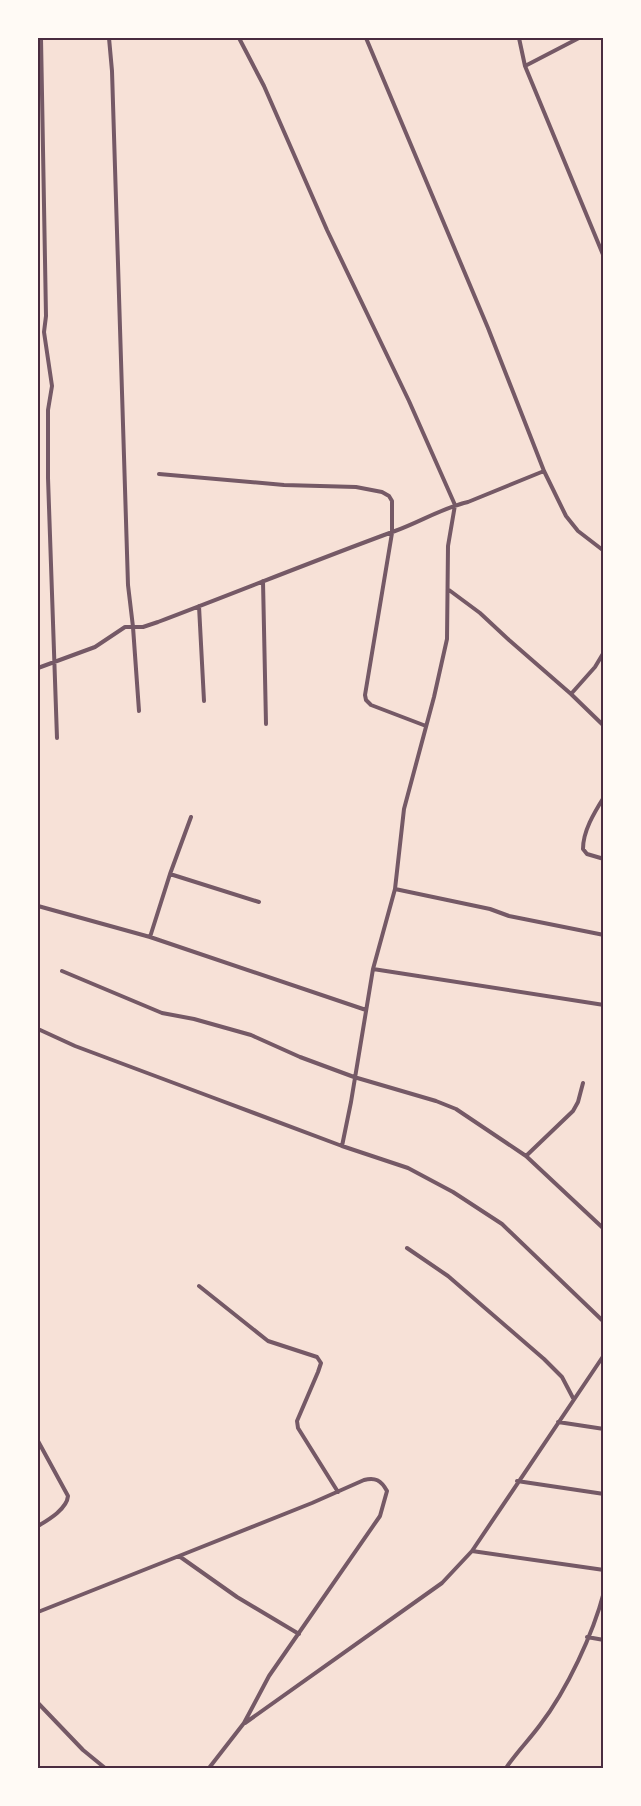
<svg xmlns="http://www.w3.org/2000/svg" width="641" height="1806" viewBox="0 0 641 1806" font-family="Barlow,sans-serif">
<rect width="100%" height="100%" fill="#f7e1d7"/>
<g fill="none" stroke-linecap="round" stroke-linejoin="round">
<path stroke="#755966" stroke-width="4" d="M41,38L46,316L44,332L52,386L48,410V478L57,738
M109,38L112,71L128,585L133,627L139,711
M239,38L264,86L327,230L409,401L455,505L448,546L447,639L434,697L404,809L395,889L373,969L351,1102L342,1146
M366,38L488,328L544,471L566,516L578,531L604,551
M519,38L525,66L604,257
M525,66L579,38
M159,474L284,485L356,487L382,492L389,496L392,501V533L365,695L366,700L371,705L426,726
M263,581L266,724
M449,590L480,613L509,640L571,694L604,726
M199,606L204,701
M38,668L95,647L125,627H143L158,622C237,592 316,560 395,531C420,522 442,508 468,502L544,471
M571,694L595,667L604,652
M604,797C594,813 583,831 583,849L587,854L604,859
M170,874L259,902
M395,889L490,909L509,916L604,935
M38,906L150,937L366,1010
M150,937L170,874L191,817
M373,969L604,1005
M62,971L162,1013L194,1019L251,1035L300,1057L354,1077L436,1101L456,1109L526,1156L604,1229
M38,1029L75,1046L214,1098L342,1146L408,1168L453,1192L502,1224L604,1322
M526,1156L573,1111L578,1102L583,1083
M407,1248L448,1276L544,1359L562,1377L573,1398
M199,1286L268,1341L317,1357L321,1363L318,1372L297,1421L298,1428L338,1492
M558,1422L604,1429
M38,1441L68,1496C67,1509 48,1520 38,1526
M517,1481L604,1494
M472,1551L604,1570
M179,1556L312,1503L364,1480C375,1477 381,1480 387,1491L380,1516L269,1676L244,1723L209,1768
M38,1612L179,1556L237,1597L299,1634
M587,1637L604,1640
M38,1703L83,1750L105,1768
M245,1723L442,1583L472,1551L604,1355
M506,1768C516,1753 529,1740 540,1725C567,1690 593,1634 604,1592"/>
</g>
<rect width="641" height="1806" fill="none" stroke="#fffaf5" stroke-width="78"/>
<rect x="39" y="39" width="563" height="1728" fill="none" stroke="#4a2c40" stroke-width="2"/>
</svg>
